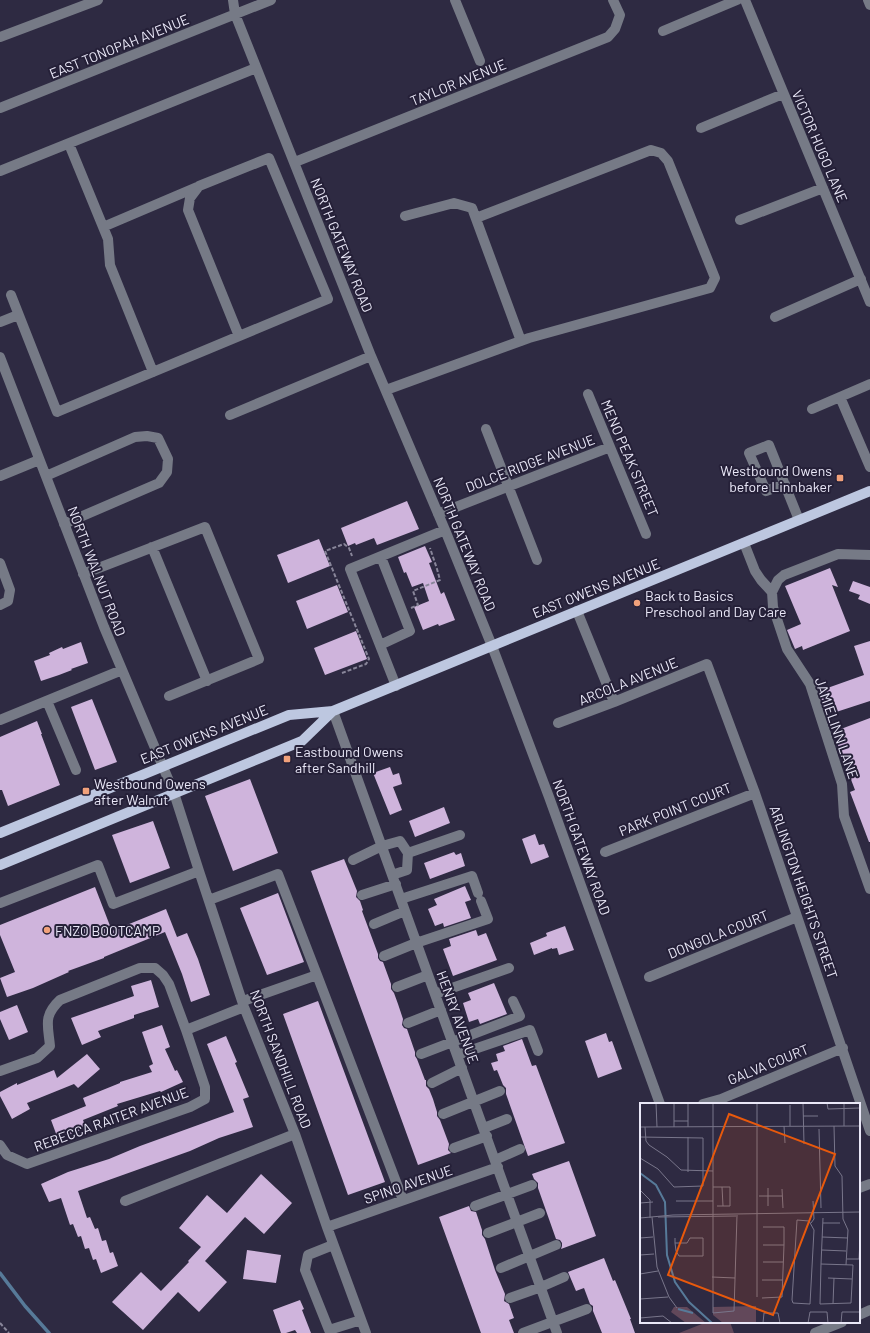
<svg xmlns="http://www.w3.org/2000/svg" width="870" height="1333" viewBox="0 0 870 1333" font-family="Barlow,sans-serif">
<rect width="100%" height="100%" fill="#2e2a42"/>
<path fill="#62485a" d="M707,1322H730L734,1333H679Z"/>
<g fill="none" stroke-linecap="round" stroke-linejoin="round">
<path stroke="#577a99" stroke-width="3.5" d="M0,1273L25,1306L49,1333"/>
</g>
<path fill="#cfb4dc" d="M407,501L419,529L377,545L374,538L356,545L355,543L348,546L341,528Z
M319,539L330,566L288,583L277,555Z
M425,546L432,562L429,563L441,594L444,592L455,620L439,626L438,624L423,630L414,607L429,601L423,583L412,587L406,572L404,573L398,557Z
M830,568L838,587L832,585L850,631L803,650L802,646L795,649L787,630L801,624L785,586Z
M853,581L870,587V604L858,599L860,595L849,591Z
M337,585L348,612L307,629L296,601Z
M356,631L367,659L325,675L314,648Z
M870,641V701L830,714L829,711L826,712L819,691L864,675L854,646Z
M81,642L88,663L71,669L72,670L59,675L41,681L34,661L50,655L49,653L62,647L63,649Z
M92,699L117,762L95,770L71,707Z
M870,718V842H869L850,792L855,790L833,732Z
M37,721L42,734H41L60,785L8,806L2,790H0V737Z
M390,767L393,775L399,773L402,784L393,787L402,810L390,815L373,773Z
M250,779L278,853L233,871L205,796Z
M444,807L450,823L415,837L409,821Z
M153,821L170,868L130,883L112,835Z
M535,834L539,845L544,844L549,857L531,864L522,839Z
M454,852L456,855L461,853L465,866L430,879L424,863Z
M344,859L357,891L356,897L360,901L363,910L362,911L378,954V958L380,961L383,962L391,984V989L394,993L398,1004L403,1019L402,1025L404,1028L407,1029L415,1052V1056L417,1059L425,1080H426V1086L429,1089L433,1099L437,1112V1116L440,1120L449,1144L448,1150L451,1153L418,1165L311,871Z
M465,886L471,900L465,902L471,918L444,927L443,923L435,926L428,909L437,905L434,899Z
M95,887L112,931L166,909L177,937L187,933L198,959L210,995L191,1002L182,974L165,932L104,957V958L68,971L69,972L33,988L7,997L0,978L15,972L0,935V925Z
M278,893L304,962L267,975L240,908Z
M565,926L574,950L559,955L557,948L552,949V948L534,955L530,943L547,936L546,933Z
M476,930L478,936L486,933L497,960L453,976L443,949L451,946L449,939Z
M151,980L159,1007L134,1015V1018L98,1031L101,1037L82,1045L71,1018L134,996L131,986Z
M494,983L507,1014L480,1024L478,1019L469,1022L463,1003L471,1000L468,993Z
M318,1001L385,1182L348,1195L283,1014Z
M17,1005L28,1032L9,1040L0,1019V1012Z
M162,1025L170,1047L165,1049L175,1071L177,1070L183,1082L161,1092L160,1091L117,1104L118,1106L83,1120L86,1128L58,1139L51,1120L86,1106L83,1098L120,1083V1082L152,1072L149,1066L153,1064L142,1032Z
M606,1033L609,1042L612,1041L622,1069L598,1078L585,1041Z
M226,1036L237,1062L235,1063L249,1097L243,1099L253,1127L219,1138L190,1151L78,1191L87,1218L90,1217L95,1229L98,1228L102,1241L106,1240L110,1253L113,1252L118,1266L101,1273L96,1259L93,1260L89,1248L85,1249L81,1236L78,1237L73,1224L70,1225L61,1198L49,1202L41,1184L68,1172L109,1159L140,1146L234,1112L207,1044Z
M522,1039L532,1066L536,1065L565,1143L528,1156L506,1094V1088L503,1085L497,1070L494,1071L491,1063L498,1061L496,1054L505,1051L503,1046Z
M87,1054L100,1069L78,1088L74,1084L27,1103L30,1109L12,1119L0,1096V1092L17,1083V1085L54,1070L57,1078Z
M569,1161L596,1236L561,1249L562,1246V1243L560,1240L556,1239L538,1188V1183L534,1179L532,1174Z
M261,1174L292,1203L264,1234L245,1217L205,1261L227,1282L199,1312L178,1292L143,1330L112,1302L141,1272L161,1291L189,1262L188,1261L201,1247L179,1228L207,1195L227,1213Z
M469,1206L471,1211L476,1212L482,1230V1235L485,1239L495,1270L505,1294L504,1301L509,1304L514,1318L509,1320L514,1333H481L439,1217Z
M247,1250L281,1255L276,1283L243,1279Z
M604,1258L613,1281L615,1280L631,1319H630L635,1333H602L593,1311V1306L590,1304L584,1288L576,1291L568,1272Z
M300,1300L304,1309L302,1310L311,1333H297L295,1330L286,1333H281L273,1310Z"/>
<g fill="none" stroke-linecap="round" stroke-linejoin="round">
<path stroke="#89869a" stroke-width="2" stroke-dasharray="4 2" stroke-linecap="butt" d="M411,608L418,605L413,591L440,580L437,569L430,548
M342,673L366,664L369,659L325,551L344,544L349,548L352,556
M0,1323L9,1333"/>
<path stroke="#767a86" stroke-width="10" d="M233,0L235,14L371,356L445,530L492,646L549,797L660,1104
M455,0L480,61
M745,0L870,302
M868,0L870,5
M663,31L737,0
M0,37L98,0
M0,108L271,0
M701,128L783,94
M69,144L108,239L110,265L153,372
M295,162L608,37L615,29L620,15L613,0
M0,171L256,68
M405,216L454,203L472,208L521,341
M740,220L823,188
M103,227L197,187
M11,295L57,412L328,299L269,158L199,186L190,198L188,210L239,336
M775,317L861,279
M0,322L18,315
M0,357L104,627L174,793L199,871L244,1007L295,1134L327,1227L366,1333
M386,390L529,338L710,288L715,278L668,161L661,153L651,150L476,218
M588,394L646,534
M840,397L870,467
M812,409L870,384
M230,415L371,356
M486,429L537,560
M0,476L39,460
M46,476L135,437L147,436L158,438L168,459L167,472L159,483L64,524
M785,484L766,491L749,453L769,445L799,520
M438,514L610,447
M744,543L755,571L761,580L772,592
M152,547L207,681
M870,555L838,554L784,575L778,580L772,592L773,607L787,649L810,684L842,784L844,816L870,889
M0,563L10,590L8,601L0,605
M83,574L205,527L259,659L169,696
M577,611L614,702
M380,645L410,631L381,557
M396,686L350,569L445,530
M47,701L76,770
M333,711L557,1333
M0,720L122,670
M558,723L614,702L707,664L755,793L870,1131
M605,852L755,793
M408,853L460,835
M353,860L382,846L400,841L408,853L407,870L392,875
M362,895L396,884
M401,899L472,876L478,893
M209,900L278,874L317,975
M0,903L98,865L113,904L199,871
M374,924L405,911
M384,956L416,943L488,919L481,901
M649,977L797,917
M397,987L428,975
M435,994L509,968
M243,1001L317,975L403,1200
M408,1023L441,1010
M186,1030L244,1007
M421,1054L520,1016L513,1001
M457,1055L530,1030L538,1051
M0,1071L37,1058L50,1046C48,1025 43,1016 60,1000L140,968H155L163,975L169,984L186,1030L205,1087V1099L190,1107L27,1164L7,1155L0,1145
M432,1083L462,1068
M703,1104L721,1099L843,1048
M443,1114L500,1091
M484,1128L507,1119
M454,1148L487,1136
M495,1160L520,1149
M859,1188L870,1184
M125,1201L295,1134
M475,1206L532,1185
M327,1227L498,1167
M488,1233L540,1213
M333,1245L308,1255L305,1270L329,1330L361,1320
M501,1268L556,1245
M510,1298L541,1287L564,1277
M859,1315L870,1310
M523,1333L587,1309
M815,1333L842,1322"/>
<path stroke="#bdc7e0" stroke-width="10" d="M0,833L289,715L333,711L870,491
M0,865L302,741L333,711"/>
</g>
<g fill="#f1a17b" stroke="#252038" stroke-width="1.5">
<rect x="836" y="474" width="8" height="8" rx="2"/>
<circle cx="637" cy="603" r="4"/>
<rect x="283" y="755" width="8" height="8" rx="2"/>
<rect x="82" y="787" width="8" height="8" rx="2"/>
<circle cx="47" cy="930" r="4"/>
</g>
<g text-anchor="middle" dominant-baseline="central" stroke-width="4" stroke-linejoin="round" paint-order="stroke">
<g font-size="14" fill="#eae8f8" stroke="#252038">
<text transform="translate(119 46) rotate(-22)">EAST TONOPAH AVENUE</text>
<text transform="translate(458 82) rotate(-22)">TAYLOR AVENUE</text>
<text transform="translate(820 146) rotate(67)">VICTOR HUGO LANE</text>
<text transform="translate(342 245) rotate(68)">NORTH GATEWAY ROAD</text>
<text transform="translate(630 458) rotate(67)">MENO PEAK STREET</text>
<text transform="translate(530 463) rotate(-21)">DOLCE RIDGE AVENUE</text>
<text transform="translate(465 544) rotate(68)">NORTH GATEWAY ROAD</text>
<text transform="translate(97 571) rotate(69)">NORTH WALNUT ROAD</text>
<text transform="translate(596 588) rotate(-22)">EAST OWENS AVENUE</text>
<text transform="translate(628 681) rotate(-22)">ARCOLA AVENUE</text>
<text transform="translate(837 728) rotate(71)">JAMIELINN LANE</text>
<text transform="translate(204 734) rotate(-22)">EAST OWENS AVENUE</text>
<text transform="translate(675 809) rotate(-22)">PARK POINT COURT</text>
<text transform="translate(582 847) rotate(70)">NORTH GATEWAY ROAD</text>
<text transform="translate(804 892) rotate(71)">ARLINGTON HEIGHTS STREET</text>
<text transform="translate(718 934) rotate(-22)">DONGOLA COURT</text>
<text transform="translate(458 1017) rotate(70)">HENRY AVENUE</text>
<text transform="translate(281 1059) rotate(69)">NORTH SANDHILL ROAD</text>
<text transform="translate(768 1064) rotate(-22)">GALVA COURT</text>
<text transform="translate(111 1119) rotate(-20)">REBECCA RAITER AVENUE</text>
<text transform="translate(408 1184) rotate(-19)">SPINO AVENUE</text>
</g>
<g font-size="14" fill="#eae8f8" stroke="#252038" text-anchor="start">
<text x="832" y="470" text-anchor="end">Westbound Owens<tspan x="832" dy="16">before Linnbaker</tspan></text>
<text x="645" y="595">Back to Basics<tspan x="645" dy="16">Preschool and Day Care</tspan></text>
<text x="295" y="751">Eastbound Owens<tspan x="295" dy="16">after Sandhill</tspan></text>
<text x="94" y="783">Westbound Owens<tspan x="94" dy="16">after Walnut</tspan></text>
<text x="55" y="930">FNZO BOOTCAMP</text>
</g>
</g>
<g transform="translate(640 1103)">
<rect width="220" height="220" fill="#2e2a42"/>
<path d="M116,203V220H83L73,212V204ZM34,204H47L66,220H46L31,209Z" fill="#62485a"/>
<path fill="none" stroke="#577a99" stroke-width="2" d="M0,70L16,82L25,99L27,152L35,179L49,199L72,220M38,206L53,210"/>
<path fill="none" stroke="#79768b" stroke-width="1" d="M16,0L17,24M34,0V24M48,0V24M73,0V210L94,208L97,112M117,0V194M163,0L164,41M187,0L188,6L220,5M204,0V23M150,2V23M163,13H178M34,18H48M144,23L145,40M194,23L195,63L202,73L203,116L208,127L206,162M0,24L220,23M5,24L6,38L9,42L27,54L41,67L73,68M179,26L181,105M0,34L63,35V83L34,84L18,66L0,55M48,34V69M73,84H90V103H77M82,84L83,103M128,85V103M142,86L143,105M0,87L10,97V115M119,93H142M36,98H73M0,100L13,99M12,114L17,164L29,194L37,205M18,114L96,113M0,115L33,112L220,109M157,117L169,118L174,127L170,201L153,200L152,197ZM171,120L174,116L173,98M183,120H200M182,134L208,135M0,135L13,134M35,135V140L36,148L39,153H63V135H50L47,140H35M123,142H144M182,147L206,148M0,152L14,151M207,156H219L220,137M123,159H143M181,161L213,162L211,200L180,201L181,161L183,115M0,171L18,168M72,174L95,175M188,175L212,176M122,177H143M122,195L142,194L144,142V124H123M0,196L28,194M193,201L194,175M0,215L23,213L32,220M123,220L124,210H138L140,220M168,220L170,209H187L188,220M201,220L202,209H220"/>
<path fill="#e8590c" fill-opacity="0.15" stroke="#e8590c" stroke-width="2" d="M89,11L195,51L133,212L28,172Z"/>
<rect width="220" height="220" fill="none" stroke="#eae8f8" stroke-width="2"/>
</g>
</svg>
